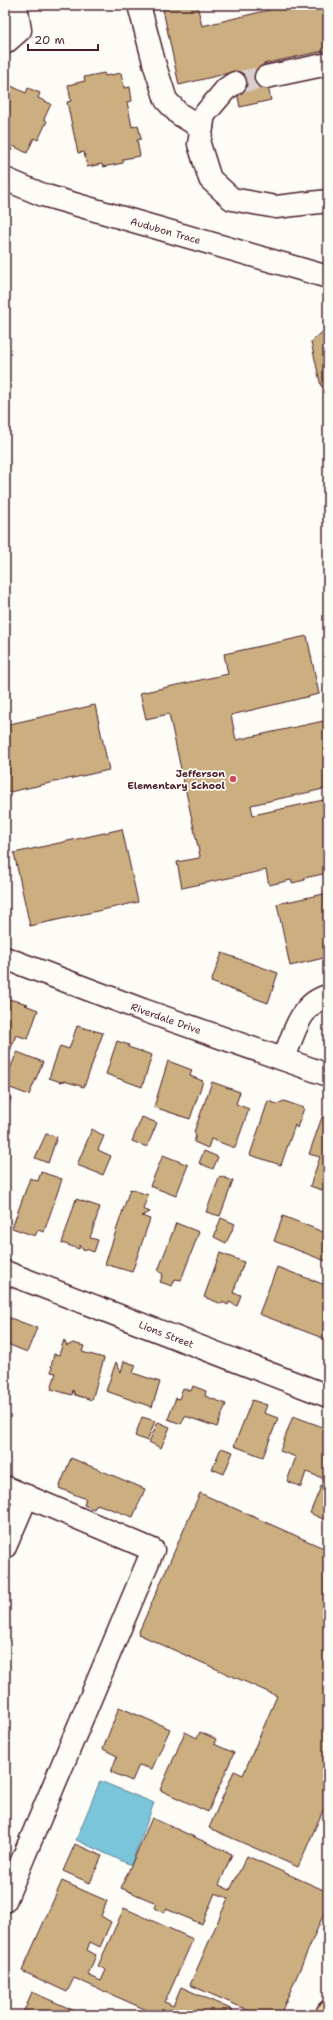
<svg xmlns="http://www.w3.org/2000/svg" width="333" height="2020" viewBox="0 0 333 2020" font-family="'Shantell Sans',sans-serif">
<rect width="100%" height="100%" fill="#fdfcf7"/>
<filter id="ink" filterUnits="userSpaceOnUse"><feTurbulence type="fractalNoise" baseFrequency=".025" numOctaves="2"/><feDisplacementMap in="SourceGraphic" scale="8" xChannelSelector="R" yChannelSelector="G"/><feConvolveMatrix kernelMatrix="1 2 1 2 8 2 1 2 1" color-interpolation-filters="sRGB"/></filter>
<g filter="url(#ink)">
<path fill="#7ac5d9" stroke="#678393" d="M100,1781L154,1803L131,1865L76,1840Z"/>
<path fill="#cbaf80" stroke="#4a1f2b" d="M162,5H197L202,26L290,5H324L328,23V50L263,64L271,100L240,107L233,72L179,85Z
M104,73L105,76L121,73L124,88L130,87L132,101L127,102L132,127L138,125L141,139L137,140L140,156L123,159V163L103,167L102,164L87,167L84,152L78,153L67,102L71,101L68,85L85,81L84,77Z
M5,83L26,93L28,88L40,93L38,98L51,104L44,119L47,121L38,140L34,138L27,153L13,146L11,151L5,148Z
M328,327V389L321,386L311,342Z
M307,636L319,694L231,715L236,740L328,720V788L251,805L253,815L328,799V873L304,878L305,880L292,883L291,880L269,885L266,870L182,888L177,862L199,858L200,856L169,714L146,719L140,693L228,674L224,654Z
M95,705L109,770L5,793V725Z
M122,829L138,902L30,926L14,853Z
M328,893V957L290,966L277,904Z
M222,953L278,973L268,1003L211,982Z
M5,998L28,1004L25,1005L38,1010L28,1039L16,1035L6,1062Z
M77,1026L103,1033L84,1087L64,1081L61,1082L49,1078L60,1046L69,1049Z
M117,1041L129,1045L128,1047L152,1055L142,1087L106,1074Z
M17,1052L43,1062L29,1095L5,1086V1081Z
M168,1061L192,1070L190,1076L203,1081L190,1119L154,1107Z
M212,1082L240,1092L236,1104L249,1109L235,1148L211,1139L208,1148L194,1142L196,1135L194,1132Z
M5,1095L11,1098L6,1111L5,1110Z
M268,1101L277,1104L284,1101L304,1108L297,1128L295,1125L281,1165L250,1155Z
M142,1117L157,1123L147,1147L132,1141Z
M322,1117L328,1120V1192L310,1186L320,1157L309,1154Z
M92,1129L104,1136L98,1150L111,1156L103,1175L77,1165Z
M46,1134L57,1137L48,1163L35,1158Z
M204,1151L218,1157L213,1169L199,1163Z
M163,1155L188,1165L176,1196L150,1186Z
M41,1172L62,1179L44,1232L38,1230L35,1236L12,1228L30,1178L38,1181Z
M220,1176L233,1181L220,1216L206,1212Z
M130,1189L148,1195L143,1209L150,1212L142,1216L150,1219L132,1272L105,1264Z
M76,1199L100,1207L90,1238L98,1240L94,1252L86,1249L83,1250L80,1245L79,1249L62,1243Z
M283,1216L328,1234V1262L274,1241Z
M221,1218L235,1224L226,1243L214,1237Z
M176,1223L199,1232L181,1280L175,1279L172,1286L160,1282L163,1274L158,1271Z
M220,1253L244,1262L233,1293L241,1295L237,1306L229,1302L228,1305L222,1302V1304L204,1297Z
M277,1267L328,1286V1340L259,1314Z
M5,1316L37,1328L27,1352L5,1343Z
M64,1340L67,1346L73,1343L84,1346L82,1352L104,1358L92,1400L75,1395L73,1390L72,1395L51,1389L56,1373L51,1372L52,1367H51L54,1354L59,1355Z
M124,1361L136,1365L133,1373L160,1382L152,1407L106,1391L116,1362L121,1372Z
M193,1386L206,1391L205,1396L226,1404L217,1427L185,1416L181,1424L168,1419L176,1398L179,1399L183,1388L191,1391Z
M252,1400L267,1405L264,1413L278,1418L263,1457L234,1446Z
M293,1416L328,1429L325,1433L328,1434V1470L325,1479L306,1472L301,1487L287,1481L296,1457L280,1451Z
M142,1417L155,1421L147,1441L135,1436Z
M158,1422L170,1427L161,1448L149,1442Z
M221,1448L233,1452L224,1474L212,1469Z
M71,1458L145,1489L133,1517L97,1504L94,1509L84,1505L86,1499L59,1488Z
M322,1484L328,1487L327,1521L310,1513Z
M200,1493L328,1550V1799L298,1867L209,1828L234,1771L243,1775L277,1696L138,1634Z
M119,1707L170,1729L152,1769L139,1765L132,1781L111,1772L117,1756L103,1749Z
M185,1732L197,1738L200,1732L216,1739L214,1744L234,1753L208,1812L160,1790Z
M152,1818L232,1854L219,1885L230,1890L247,1856L328,1892V1904L280,2015H259L190,1985L228,1898L215,1893L202,1924L166,1909L164,1913L154,1908L156,1903L121,1888Z
M75,1844L102,1856L90,1883L63,1871Z
M62,1881L107,1901L101,1916L111,1922L100,1947L90,1942L87,1950L96,1955L88,1975L101,1981L106,1970L98,1966L124,1908L193,1939L165,2002L173,2006L181,1987L233,2010L230,2015H158L74,1978L67,1992L22,1971Z
M32,1992L84,2015H22Z"/>
<g fill="none" stroke-linecap="round" stroke-linejoin="round">
<path stroke="#d9d0ce" stroke-width="22" stroke-dasharray="22 11" stroke-linecap="butt" d="M235,83L266,77"/>
<defs>
<g id="minor">
<path d="M139,5L155,66L166,100L179,114L202,128"/>
<path d="M5,43L20,30L16,5"/>
<path d="M266,77L328,64"/>
<path d="M235,83L226,89L204,115L199,144L210,179L232,199L276,207L328,201"/>
<path id="s1" d="M5,179L43,195L328,277"/>
<path id="s2" d="M5,958L143,1010L328,1075"/>
<path d="M284,1059C293,1035 300,1003 328,996"/>
<path id="s3" d="M5,1272L328,1396"/>
<path d="M5,1487L153,1550L5,1901"/>
<path d="M5,1547L27,1496"/>
</g>
<path id="major" d="M327,2015L328,2012"/>
</defs>
<use href="#minor" stroke="#4a1f2b" stroke-width="25"/>
<use href="#major" stroke="#4a1f2b" stroke-width="25"/>
<use href="#minor" stroke="#fdfcf7" stroke-width="22"/>
<use href="#major" stroke="#f8deab" stroke-width="22"/>
</g>
</g>
<circle fill="#d1495b" stroke="#fdfcf7" stroke-width="1.5" cx="233" cy="779" r="4"/>
<g text-anchor="middle" dominant-baseline="central" stroke-width="3.5" stroke-linejoin="round" paint-order="stroke">
<g font-size="10" fill="#4a1f2b" stroke="#fdfcf7">
<text stroke="none"><textPath href="#s1" startOffset="169">Audubon Trace</textPath></text>
<text stroke="none"><textPath href="#s2" startOffset="172">Riverdale Drive</textPath></text>
<text stroke="none"><textPath href="#s3" startOffset="173">Lions Street</textPath></text>
</g>
<g font-size="10" font-weight="bold" fill="#4a1f2b" stroke="#fdfcf7" text-anchor="end">
<text x="225" y="773">Jefferson<tspan x="225" dy="12">Elementary School</tspan></text>
</g>
</g>
<rect width="333" height="2020" fill="none" stroke="#fdfcf7" stroke-width="20"/>
<rect x="10" y="10" width="313" height="2000" fill="none" stroke="#4a1f2b" stroke-width="1.5" filter="url(#ink)"/>
<path d="M28 44v6h70v-6" fill="none" stroke="#4a1f2b" stroke-width="2"/>
<text x="34" y="44" font-size="12" fill="#4a1f2b" stroke="#fdfcf7" stroke-width="3" paint-order="stroke">20 m</text>
</svg>
